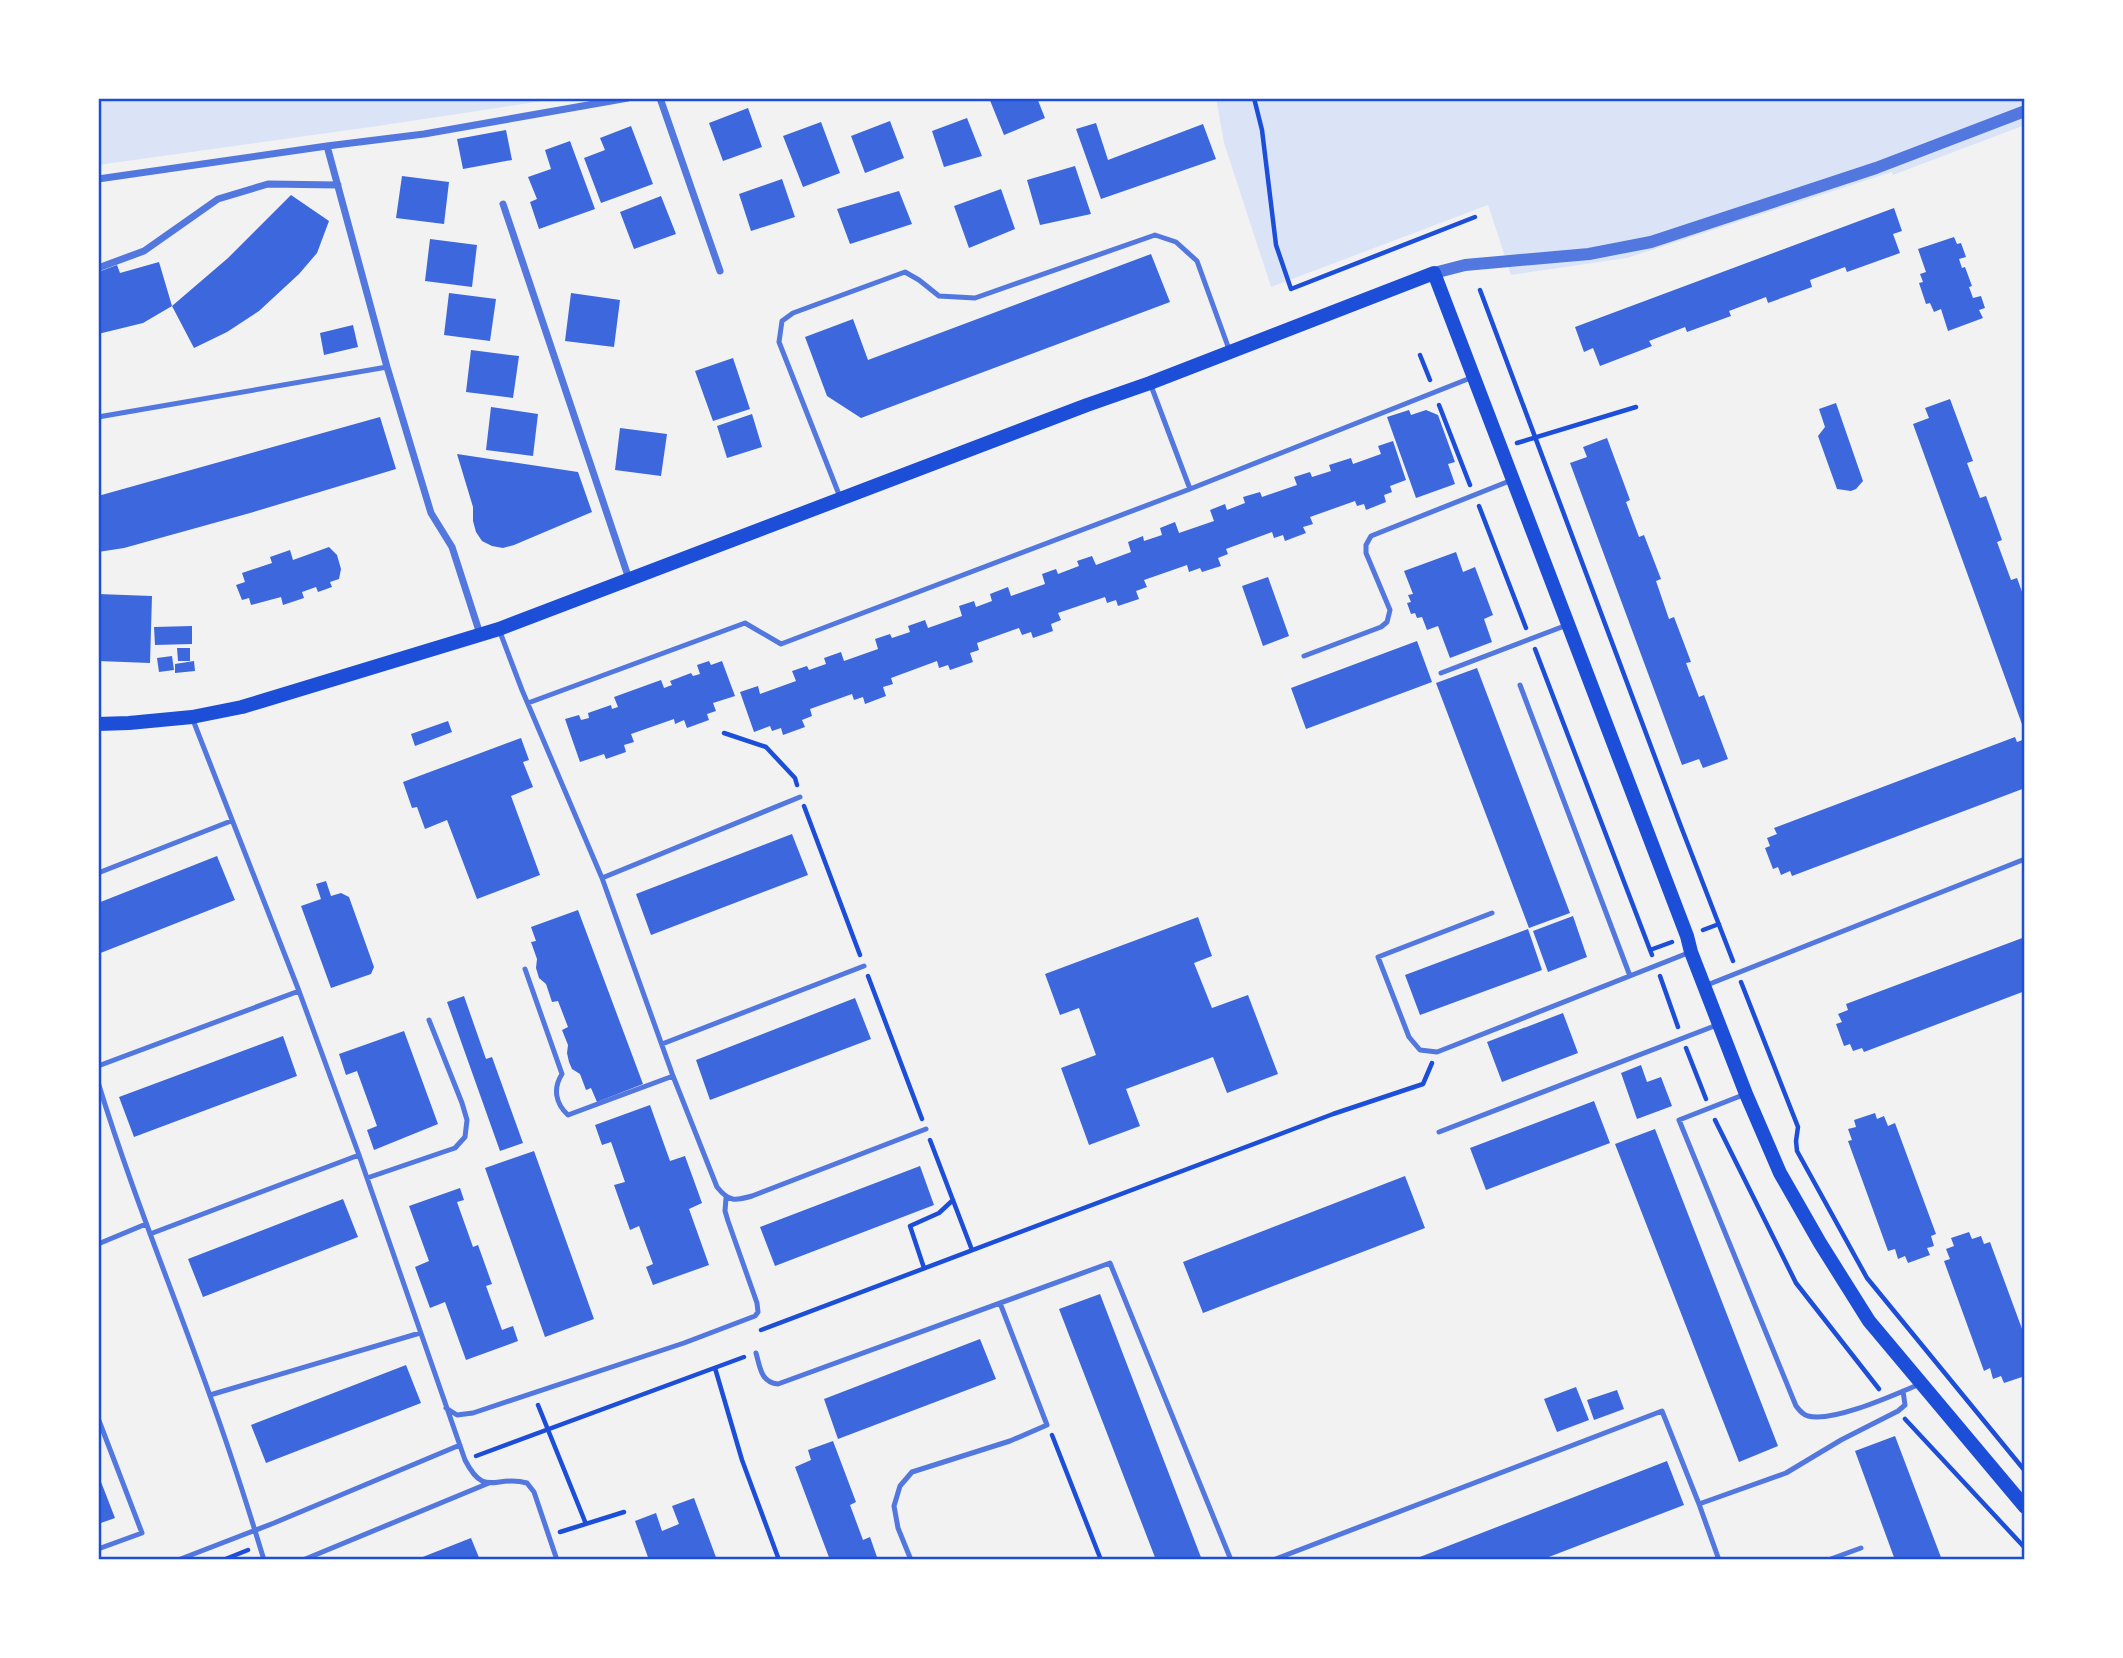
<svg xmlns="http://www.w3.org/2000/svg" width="2123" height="1658" viewBox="0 0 2123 1658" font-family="Jost,sans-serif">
<rect width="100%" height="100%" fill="#f2f2f2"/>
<path fill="#dbe4f7" d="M98,98H563L378,126L98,165Z
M1216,98H2025V125L1893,175L1892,172L1627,258L1511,275L1488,205L1271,287L1224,143Z"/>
<path fill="#3d67dc" d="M989,98H1037L1045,118L1004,135Z
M748,108L762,147L723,161L709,123Z
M967,118L982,156L944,167L932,131Z
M890,121L904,158L865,173L851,136Z
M821,122L840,173L803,187L783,136Z
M1096,123L1108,160L1203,124L1216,159L1101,199L1076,129Z
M631,126L653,184L601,203L584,158L605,150L600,138Z
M506,130L512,160L463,169L457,139Z
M570,141L595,209L539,229L530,202L537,199L528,177L551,169L545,150Z
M1075,166L1091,214L1040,225L1027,180Z
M402,176L449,182L444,224L396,218Z
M782,179L795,217L751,231L739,194Z
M1001,189L1015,229L969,248L954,206Z
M899,191L912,224L850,244L837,209Z
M291,195L329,221L317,253L299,274L259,311L227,332L194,348L172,306L143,323L98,334V272L117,265L120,273L159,262L172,306L228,258Z
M661,196L676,234L634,249L620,212Z
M1894,208L1902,231L1893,234L1900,253L1847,272L1845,267L1810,280L1812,287L1768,303L1766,297L1729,311L1731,316L1687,332L1685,327L1649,341L1652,346L1600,366L1593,348L1584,352L1575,327Z
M1954,237L1957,244L1961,243L1966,257L1959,259L1962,268L1965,267L1972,286L1969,287L1973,298L1981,296L1985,308L1979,310L1983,318L1948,331L1941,309L1934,312L1930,303L1926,304L1919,283L1923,282L1920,274L1926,272L1918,249Z
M430,239L477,245L472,287L425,281Z
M1151,254L1170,302L861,418L827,396L805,337L853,319L868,360Z
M449,293L496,299L490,341L444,335Z
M571,293L620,300L614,347L565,341Z
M353,325L358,347L324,355L320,333Z
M471,350L519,356L513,398L466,392Z
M733,358L750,409L713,421L695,371Z
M1950,399L1973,461L1967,463L1980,498L1986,496L2002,540L1997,542L2011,580L2017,578L2025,600V726L2023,727L1913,424L1929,418L1925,408Z
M1836,403L1863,481L1856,489L1851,491L1837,489L1818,436L1825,427L1819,409Z
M491,407L538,414L533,456L486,450Z
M1409,410L1411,415L1426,410L1438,415L1455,462L1448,464L1455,484L1416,498L1387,417Z
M752,414L762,447L727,458L717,426Z
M380,417L396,469L250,513L124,548L98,552V496Z
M620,428L667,434L661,476L615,470Z
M1607,438L1630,500L1626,502L1639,537L1644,535L1661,579L1656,581L1669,619L1674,617L1691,662L1686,663L1699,697L1704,695L1728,759L1703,768L1699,759L1682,765L1570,463L1587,457L1583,447Z
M1393,441L1406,480L1390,486L1392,492L1384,495L1386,502L1366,510L1364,504L1357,506L1355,501L1310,517L1313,524L1303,527L1306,533L1285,541L1283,535L1274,538L1272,532L1226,549L1228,554L1218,558L1221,566L1202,572L1200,568L1189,572L1187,565L1144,580L1147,587L1136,591L1139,599L1118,606L1116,600L1107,603L1105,597L1058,613L1061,620L1051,624L1053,631L1033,638L1031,632L1022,635L1019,628L977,643L979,650L970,653L973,662L950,670L948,665L939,668L937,661L891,678L893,684L883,687L886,696L865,704L863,697L854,700L852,694L810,709L812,716L802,720L805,727L783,735L781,728L772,731L770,726L754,732L740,692L758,686L760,694L796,681L792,671L807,666L809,670L826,664L824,658L841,652L844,661L878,649L875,639L890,634L892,638L910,632L908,626L925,620L928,628L962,616L959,606L974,601L976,607L992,601L990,594L1008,587L1011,596L1045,584L1042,574L1056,569L1058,574L1079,566L1077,561L1092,556L1096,565L1131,552L1128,542L1143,536L1144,541L1162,535L1160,528L1175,522L1179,533L1214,521L1210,510L1225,504L1227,510L1245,503L1243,497L1260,492L1262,497L1297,485L1294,477L1310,472L1312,477L1331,471L1329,465L1351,458L1353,464L1381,454L1378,446Z
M457,454L578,472L592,512L514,545L503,548L492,546L482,541L476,532L473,521V507Z
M329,547L337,555L341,569L339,579L330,582L332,587L318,592L316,587L302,592L304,598L283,605L281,597L251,605L249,598L242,600L236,585L245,582L242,573L272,563L270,557L290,550L293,560Z
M1456,552L1463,572L1475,567L1493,615L1484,619L1492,642L1450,658L1438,626L1427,630L1422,617L1417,618L1415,613L1411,614L1407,603L1411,602L1408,595L1413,594L1404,571Z
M1268,577L1289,636L1263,646L1242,586Z
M98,594L152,596L150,663L98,661Z
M192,626V644L155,645L154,627Z
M1417,641L1432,682L1306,729L1291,688Z
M177,648H190V661H178Z
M172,656L174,670L159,672L157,658Z
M194,661L195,671L175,673V664Z
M709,661L711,665L722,661L735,696L713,703L716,711L707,714L709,720L687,728L684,720L675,724L674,719L631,734L634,742L624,745L626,752L606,759L604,754L580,762L565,719L579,715L581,720L589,718L588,713L611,705L612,709L618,707L614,697L661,680L664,688L672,685L670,681L691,673L693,676L700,674L697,665Z
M1477,668L1570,913L1529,928L1436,683Z
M448,721L452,732L415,746L411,734Z
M2015,737L2017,742L2025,739V788L1792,876L1790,871L1781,875L1778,867L1773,869L1765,848L1770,846L1767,838L1777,834L1774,828Z
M521,738L529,760L523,762L533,787L511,796L540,875L477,899L447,820L425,829L417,807L412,808L403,782Z
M792,834L808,875L651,935L636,894Z
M217,856L235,900L98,954V903Z
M326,881L331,896L341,893L349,897L374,967L371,974L331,988L301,906L321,899L316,884Z
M578,910L643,1084L597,1102L591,1088L586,1090L580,1074L572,1069L569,1062L567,1053L568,1045L562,1030L568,1027L558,1001L552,1002L546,984L539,978L536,968L537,959L531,942L536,941L531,927Z
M1573,916L1587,957L1548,972L1533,931Z
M1198,917L1212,956L1194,963L1212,1008L1248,995L1278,1074L1227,1093L1213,1057L1126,1089L1140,1126L1089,1145L1061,1068L1096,1055L1079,1008L1060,1015L1045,974Z
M1528,929L1542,970L1420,1015L1405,975Z
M2025,937V991L1864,1052L1862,1048L1853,1051L1850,1044L1844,1046L1836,1024L1842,1022L1838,1014L1848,1010L1846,1004Z
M464,996L486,1059L492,1057L523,1143L500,1151L447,1002Z
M855,998L871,1039L710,1100L696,1060Z
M1563,1013L1578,1053L1502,1082L1487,1042Z
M404,1031L438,1124L374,1150L367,1130L377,1126L357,1071L346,1075L339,1054Z
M283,1036L297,1076L134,1137L119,1097Z
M1641,1065L1647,1082L1661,1077L1672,1106L1637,1119L1621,1073Z
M1594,1101L1610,1143L1486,1190L1470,1148Z
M650,1105L670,1161L685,1156L702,1203L689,1209L709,1265L653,1285L646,1267L653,1264L639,1226L630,1230L614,1185L625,1182L611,1142L602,1145L595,1125Z
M1875,1113L1877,1119L1884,1116L1888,1126L1895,1123L1936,1234L1931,1236L1934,1246L1927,1248L1930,1255L1908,1263L1905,1256L1898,1259L1895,1249L1888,1251L1848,1141L1852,1140L1848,1129L1856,1127L1854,1120Z
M1655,1129L1778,1446L1739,1462L1615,1144Z
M534,1151L594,1319L545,1337L485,1168Z
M920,1166L934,1205L775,1266L760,1227Z
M1405,1176L1425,1228L1203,1313L1183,1262Z
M460,1188L464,1200L457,1202L473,1247L478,1245L492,1284L486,1286L502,1330L513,1326L518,1341L466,1360L445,1302L430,1308L415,1267L429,1261L409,1206Z
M343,1199L358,1237L203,1297L188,1259Z
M1969,1232L1972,1239L1981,1236L1984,1244L1990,1242L2025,1337V1368H2022L2025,1376L2004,1383L2001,1376L1993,1379L1990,1368L1984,1371L1944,1261L1950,1259L1946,1249L1954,1246L1951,1238Z
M1100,1294L1202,1560H1156L1059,1309Z
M980,1339L996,1379L838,1439L824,1399Z
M406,1365L421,1403L266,1463L251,1425Z
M1576,1387L1589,1420L1557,1432L1544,1399Z
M1617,1390L1624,1409L1594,1420L1587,1400Z
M1895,1436L1942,1560H1895L1855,1451Z
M833,1441L856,1502L850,1505L863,1540L870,1537L878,1560H830L795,1467L811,1460L808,1450Z
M1667,1461L1684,1505L1541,1560H1412Z
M98,1474L115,1518L98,1524Z
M694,1498L717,1560H649L635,1521L656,1513L662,1531L679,1524L672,1506Z
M471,1538L480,1560H415Z"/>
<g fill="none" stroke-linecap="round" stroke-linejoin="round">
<path stroke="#1d4ed8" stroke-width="4.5" d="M1254,98L1262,130L1276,245L1291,289L1475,217
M1480,290L1680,824L1733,961
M1420,355L1430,380
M1439,405L1470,485
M1517,443L1636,407
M1479,506L1526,628
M1535,649L1652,955
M724,733L766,747L795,778L797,785
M804,806L860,955
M1703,930L1719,924
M1650,950L1672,942
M868,976L922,1119
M1660,976L1678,1027
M1741,982L1798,1127L1796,1141L1797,1151L1867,1278L2025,1471
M1686,1048L1706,1099
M1715,1120L1796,1283L1879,1389
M930,1140L972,1250
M924,1268L910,1226L939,1213L953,1200
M761,1330L1333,1114L1423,1084L1432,1063
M715,1368L742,1460L779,1560
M538,1405L586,1524
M1905,1419L2025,1548
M1052,1435L1101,1560
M476,1456L744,1357
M560,1532L624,1512
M223,1560L248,1550"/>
<path stroke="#5277de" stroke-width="5" d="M1150,383L1190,489
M98,417L387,367
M840,497L779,342L782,321L793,313L905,272L919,280L939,296L975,298L1155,235L1176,242L1197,261L1230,352
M500,632L522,690L602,878L673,1076L717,1187C729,1202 735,1201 752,1196L926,1129
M1304,656L1381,627L1387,622L1390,610L1366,553V545L1371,536L1512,480
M1441,673L1567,625
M1520,685L1630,976
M528,703L745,623L781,644L1190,489L1473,377
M193,720L299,991L359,1155L465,1460C485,1499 495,1474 527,1483L534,1492L557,1560
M98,873L231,821
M602,878L800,797
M1492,913L1378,957L1409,1037L1420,1050L1437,1052L1455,1045L1688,953
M525,969L562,1074C553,1088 555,1103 568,1115L673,1076
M1707,985L2025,859
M662,1044L864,966
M98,1066L299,991
M98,1082C130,1187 172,1289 209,1393C229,1448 247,1504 264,1560
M1743,1095L1679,1120L1796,1406C1800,1411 1803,1415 1808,1416C1833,1423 1896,1394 1920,1384
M1439,1132L1717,1025
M367,1178L455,1148L465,1137L467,1120L462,1103L429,1020
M150,1234L359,1155
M98,1244L146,1224
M756,1353C760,1367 761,1383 778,1384L1110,1263L1231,1560
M210,1395L420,1333
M446,1408L457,1415L473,1413L684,1343L755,1316L758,1312L757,1303L728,1221L725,1211L726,1198
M98,1418L142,1533L98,1549
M178,1560L274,1523L460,1445
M303,1560L489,1483
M911,1560L898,1528L894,1506L900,1486L912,1472L1010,1441L1047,1425L1000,1303
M1273,1560L1662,1411L1699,1504
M1719,1560L1699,1504L1786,1473L1841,1440L1898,1411L1905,1405L1903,1391
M1828,1560L1861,1548"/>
<path stroke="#5277de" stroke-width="7" d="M660,98L720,271
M327,146L387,367L431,513L452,547L480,634
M98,179L327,146L424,134L628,98
M503,204L629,579
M98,268L144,251L218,199L268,184L338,185"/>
<path stroke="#5277de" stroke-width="12" d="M1434,273L1465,265L1589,254L1651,242L1876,168L2025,111"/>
<path stroke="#1d4ed8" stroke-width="14" d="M98,724L129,723L192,717L242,707L499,629L1087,405L1150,383L1434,273L1687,936L1691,952L1746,1094L1780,1173L1820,1243L1869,1321L2025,1507"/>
</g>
<rect width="2123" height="1658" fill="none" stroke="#ffffff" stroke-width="200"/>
<rect x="100" y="100" width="1923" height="1458" fill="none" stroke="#1d4ed8" stroke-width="2.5"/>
</svg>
